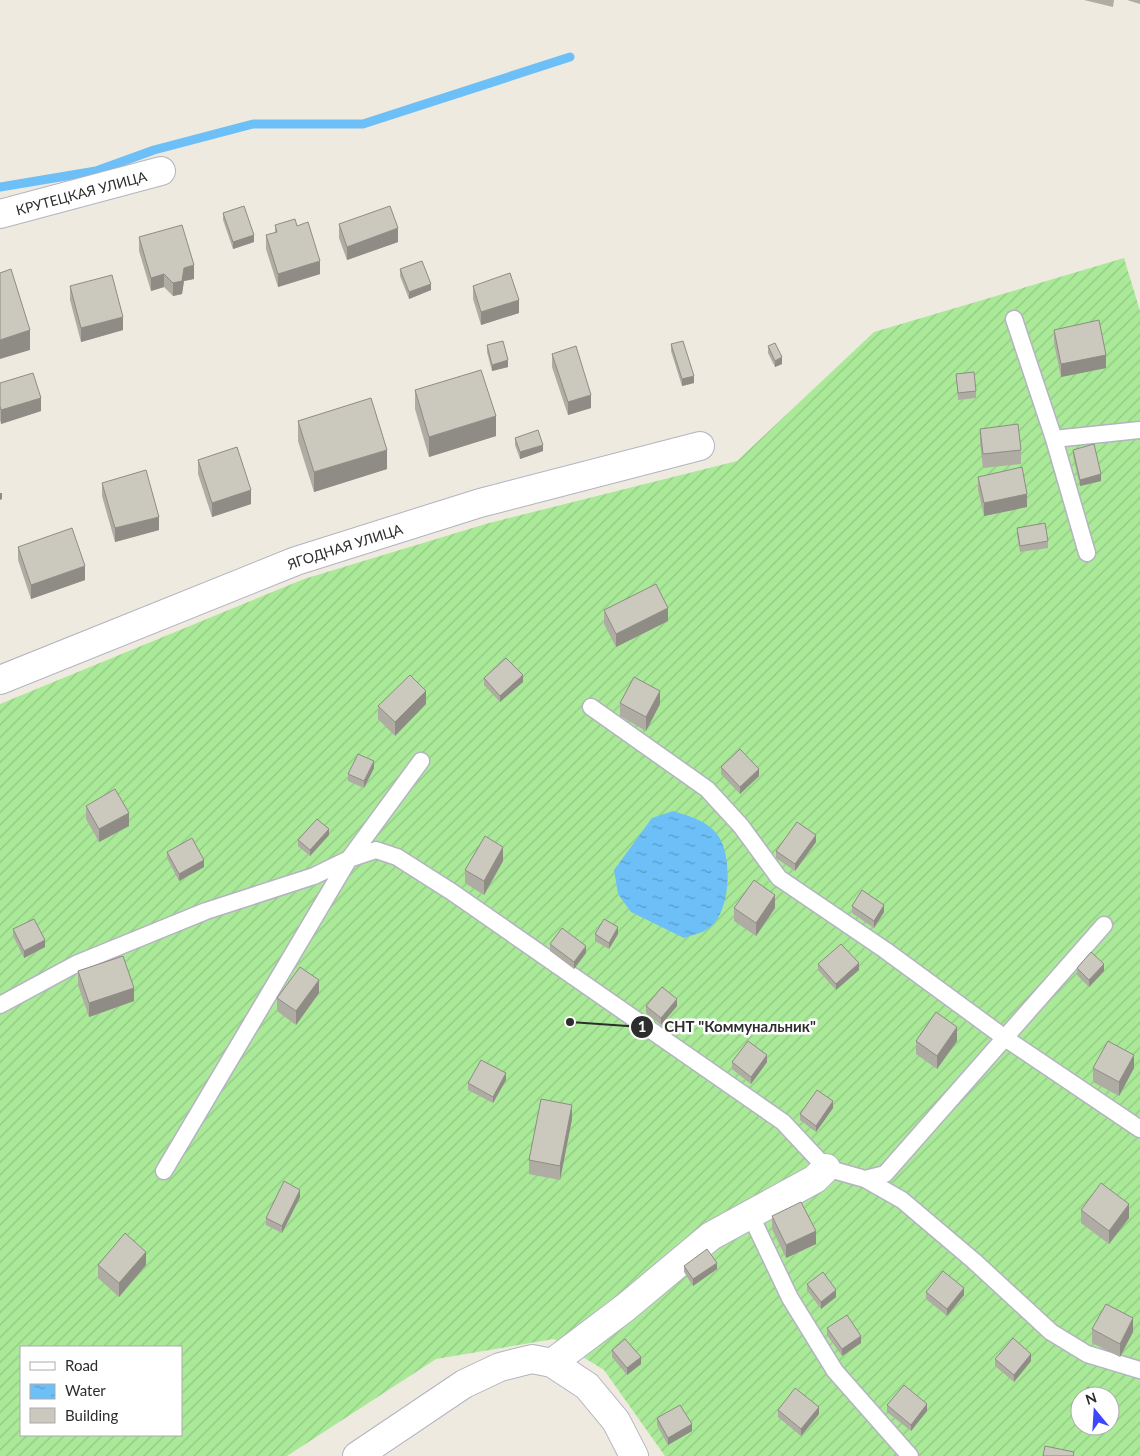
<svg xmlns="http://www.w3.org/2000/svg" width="1140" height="1456" viewBox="0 0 1140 1456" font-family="Lato,sans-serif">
<defs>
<pattern id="garden-furrows" width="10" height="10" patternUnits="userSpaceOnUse" patternTransform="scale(1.25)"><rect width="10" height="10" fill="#a9e998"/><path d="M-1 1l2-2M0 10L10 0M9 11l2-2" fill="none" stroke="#92c883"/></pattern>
<pattern id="water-ripples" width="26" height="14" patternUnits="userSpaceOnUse" patternTransform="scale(1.25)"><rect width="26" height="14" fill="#6cbff7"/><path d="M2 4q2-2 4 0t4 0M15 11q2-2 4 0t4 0" fill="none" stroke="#599cc8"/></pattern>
</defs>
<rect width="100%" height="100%" fill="#efeadf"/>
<path fill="url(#garden-furrows)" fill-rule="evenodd" d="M1124,258L1140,311V1456H665L604,1370L554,1339L436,1359L287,1456H0V704L304,579L489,523L737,461L874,332ZM21,1347H181V1435H21ZM1080,1396H1110V1426H1080Z"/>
<path fill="url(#water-ripples)" d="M673,811C689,816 709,821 719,837C733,859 731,917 706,930C700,934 691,935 684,938L631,912L618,894L614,870L652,818Z"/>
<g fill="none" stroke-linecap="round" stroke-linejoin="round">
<path stroke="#6cbff7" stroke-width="9" d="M0,187L96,171L154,150L253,124H363L570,57"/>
<defs>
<path id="service" d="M1014,319L1054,439L1087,553
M1054,439L1140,430
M591,707L707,789L741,826L779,878L885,950L1005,1038L1140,1129
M0,1005L76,964L206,911L314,876L349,859L376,850L397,857L452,892L783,1122L826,1168L865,1179L885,1174L1104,925
M164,1171L349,859L421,761
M865,1179L902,1200L974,1261L1051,1332L1087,1354L1140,1370
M750,1214L790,1298L835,1371L910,1456"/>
<g id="minor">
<path id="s1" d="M0,214L161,171"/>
<path id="s2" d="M0,680L296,561L480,503L700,446"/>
<path d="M552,1363L626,1307L711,1236L815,1179L826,1168"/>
<path d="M357,1456L464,1384L500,1367L532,1359L552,1363L587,1386L616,1421L634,1456"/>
</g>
</defs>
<use href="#service" stroke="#b3b3c1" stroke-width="19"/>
<use href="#minor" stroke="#b3b3c1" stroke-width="30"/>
<use href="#service" stroke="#fff" stroke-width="16"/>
<use href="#minor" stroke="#fff" stroke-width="28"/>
</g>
<path fill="#afaca3" d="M1084,0H1114L1113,7Z
M1127,0H1140V4Z
M223,213L254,242L233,249L223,220Z
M339,224L398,242L347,260L339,238Z
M275,225L297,226L320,274L278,287L266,249V235L275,233Z
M139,237L194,279L184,281L182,294L173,296L164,287L151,291L139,251Z
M400,269L431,290L409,299L400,276Z
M70,286L123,330L81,342L70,300Z
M473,286L519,313L481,325L473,299Z
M1054,330L1106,368L1061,377L1054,343Z
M671,344L694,383L682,386L671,351Z
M487,345L508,367L492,371L487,352Z
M768,346L782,364L775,367L768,353Z
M552,354L591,408L568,415L552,367Z
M956,374L976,391V398L958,400Z
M0,383L41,411L1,424L0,420Z
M415,390L496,436L429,457L415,409Z
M298,421L387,469L314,492L298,441Z
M980,429L1021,450V464L983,468L980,442Z
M515,438L543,451L520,459L515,445Z
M1073,450L1101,481L1080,486L1073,456Z
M198,460L251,504L212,517L198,474Z
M978,477L1027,507L984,516L978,490Z
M102,483L159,530L115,542L102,496Z
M1017,528L1048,541V548L1020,552L1017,535Z
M18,547L85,580L31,599L18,560Z
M604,610L668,621L616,647L604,624Z
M484,678L523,682L500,702L484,685Z
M620,703L660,704L646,731L620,716Z
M426,704L395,736L378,719V706Z
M721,767L759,776L740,794L721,774Z
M374,768L364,788L348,781V774Z
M86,806L129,826L99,842L86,819Z
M329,835L310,856L298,846V840Z
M816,842L795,871L776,858V851Z
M167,852L204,867L179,881L167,858Z
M503,861L484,895L465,883V870Z
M852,906L884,912L874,928L852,913Z
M734,908H775L756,936L734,921Z
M13,929L45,947L24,958L13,936Z
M595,934H618L609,949L595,941Z
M550,944L586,953L574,969L550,951Z
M818,964L859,970L836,990L818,970Z
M1077,968L1104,971L1089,987L1077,975Z
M78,971L134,1001L89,1017L78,985Z
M319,993L296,1025L277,1011V998Z
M646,1006H677L661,1025L646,1013Z
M916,1041H957L937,1069L916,1054Z
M732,1062H767L751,1084L732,1069Z
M1093,1068H1134L1119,1096L1093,1082Z
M506,1080L493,1103L468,1090V1083Z
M833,1108L816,1132L800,1120V1114Z
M572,1119L560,1180L529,1174V1160Z
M300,1197L282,1233L266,1225V1218Z
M1081,1210L1129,1218L1109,1244L1081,1223Z
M772,1216L816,1244L786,1258L772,1229Z
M98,1265H146L119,1297L98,1278Z
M684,1266L717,1269L693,1286L684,1272Z
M807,1284L836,1297L821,1309L807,1290Z
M926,1292L964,1295L947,1316L926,1299Z
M827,1328L861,1343L842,1356L827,1335Z
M1092,1329L1133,1332L1120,1357L1092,1343Z
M612,1350L641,1364L627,1375L612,1357Z
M995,1359L1031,1361L1014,1382L995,1366Z
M1080,1401V1420L1075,1417V1410Z
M887,1405L927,1411L911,1431L887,1412Z
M778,1410L819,1414L801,1436L778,1417Z
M657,1418L692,1431L668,1445L657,1425Z"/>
<path fill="#8e8c84" d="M398,228V242L347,260V247Z
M254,235V242L233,249V242Z
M320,261V274L278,287V274Z
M194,265V279L184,281L182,294L173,296V283L184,268Z
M164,274V287L151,291V278Z
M431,284V290L409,299V292Z
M519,300V313L481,325V312Z
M123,317V330L81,342V328Z
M30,330V350L0,359V340Z
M1106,355V368L1061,377V364Z
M782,357V364L775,367V361Z
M508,360V367L492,371V365Z
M694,376V383L682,386V379Z
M591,395V408L568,415V402Z
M41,398V411L1,424V410Z
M496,416V436L429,457V437Z
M543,445V451L520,459V452Z
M387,450V469L314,492V472Z
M1101,474V481L1080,486V480Z
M251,490V504L212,517V503Z
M0,493H2V499L0,500Z
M1027,494V507L984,516V503Z
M159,517V530L115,542V528Z
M85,566V580L31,599V585Z
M668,608V621L616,647V634Z
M523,675V682L500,702V696Z
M426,691V704L395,736V722Z
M660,691V704L646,731V717Z
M374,761V768L364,788V781Z
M759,769V776L740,794V787Z
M129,813V826L99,842V829Z
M329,829V835L310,856V850Z
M816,835V842L795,871V864Z
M503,847V861L484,895V881Z
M204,860V867L179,881V874Z
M775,895V908L756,936V923Z
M884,905V912L874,928V921Z
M618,927V934L609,949V943Z
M45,940V947L24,958V951Z
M586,946V953L574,969V962Z
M859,963V970L836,990V984Z
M1104,964V971L1089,987V980Z
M319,980V993L296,1025V1011Z
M134,988V1001L89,1017V1003Z
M677,999V1006L661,1025V1018Z
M957,1027V1041L937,1069V1056Z
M767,1055V1062L751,1084V1077Z
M1134,1055V1068L1119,1096V1082Z
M506,1073V1080L493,1103V1097Z
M833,1101V1108L816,1132V1126Z
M572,1105V1119L560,1180V1166Z
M300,1190V1197L282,1233V1226Z
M1129,1204V1218L1109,1244V1231Z
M816,1231V1244L786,1258V1245Z
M146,1252V1265L119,1297V1283Z
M717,1263V1269L693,1286V1279Z
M964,1288V1295L947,1316V1309Z
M836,1290V1297L821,1309V1302Z
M1133,1318V1332L1120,1357V1344Z
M861,1336V1343L842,1356V1349Z
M1031,1354V1361L1014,1382V1375Z
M641,1357V1364L627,1375V1368Z
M927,1404V1411L911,1431V1425Z
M819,1407V1414L801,1436V1429Z
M692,1424V1431L668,1445V1438Z"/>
<path fill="#cbc8bd" stroke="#8e8c84" d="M244,206L254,235L233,242L223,213Z
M390,206L398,228L347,247L339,224Z
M295,219L297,226L308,222L320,261L278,274L266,235L277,232L275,225Z
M182,225L194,265L184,268L182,281L173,283L164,274L151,278L139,237Z
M422,261L431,284L409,292L400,269Z
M11,269L30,330L0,340V273Z
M510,273L519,300L481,312L473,286Z
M112,275L123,317L81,328L70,286Z
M1099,320L1106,355L1061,364L1054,330Z
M503,341L508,360L492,365L487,345Z
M683,341L694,376L682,379L671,344Z
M775,343L782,357L775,361L768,346Z
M576,346L591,395L568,402L552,354Z
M481,370L496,416L429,437L415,390Z
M974,372L976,391L958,393L956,374Z
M33,373L41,398L1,410L0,406V383Z
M371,398L387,450L314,472L298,421Z
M1018,424L1021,450L983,454L980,429Z
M538,430L543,445L520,452L515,438Z
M1094,444L1101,474L1080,480L1073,450Z
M237,447L251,490L212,503L198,460Z
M1022,467L1027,494L984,503L978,477Z
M146,470L159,517L115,528L102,483Z
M1045,523L1048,541L1020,546L1017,528Z
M72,528L85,566L31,585L18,547Z
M656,584L668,608L616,634L604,610Z
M506,658L523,675L500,696L484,678Z
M410,675L426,691L395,722L378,706Z
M634,677L660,691L646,717L620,703Z
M740,749L759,769L740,787L721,767Z
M358,754L374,761L364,781L348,774Z
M115,789L129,813L99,829L86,806Z
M317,819L329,829L310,850L298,840Z
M797,822L816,835L795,864L776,851Z
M485,836L503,847L484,881L465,870Z
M192,838L204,860L179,874L167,852Z
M754,880L775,895L756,923L734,908Z
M862,890L884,905L874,921L852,906Z
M34,919L45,940L24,951L13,929Z
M604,919L618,927L609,943L595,934Z
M562,928L586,946L574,962L550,944Z
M841,944L859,963L836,984L818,964Z
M1091,952L1104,964L1089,980L1077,968Z
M123,956L134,988L89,1003L78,971Z
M300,967L319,980L296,1011L277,998Z
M662,987L677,999L661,1018L646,1006Z
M936,1012L957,1027L937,1056L916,1041Z
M748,1041L767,1055L751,1077L732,1062Z
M1108,1041L1134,1055L1119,1082L1093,1068Z
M481,1060L506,1073L493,1097L468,1083Z
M817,1090L833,1101L816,1126L800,1114Z
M541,1099L572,1105L560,1166L529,1160Z
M284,1181L300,1190L282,1226L266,1218Z
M1101,1183L1129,1204L1109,1231L1081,1210Z
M801,1202L816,1231L786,1245L772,1216Z
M125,1233L146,1252L119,1283L98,1265Z
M707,1249L717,1263L693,1279L684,1266Z
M943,1271L964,1288L947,1309L926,1292Z
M823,1272L836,1290L821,1302L807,1284Z
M1106,1304L1133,1318L1120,1344L1092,1329Z
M847,1315L861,1336L842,1349L827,1328Z
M1013,1338L1031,1354L1014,1375L995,1359Z
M625,1339L641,1357L627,1368L612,1350Z
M904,1385L927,1404L911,1425L887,1405Z
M1088,1387L1102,1396H1083Z
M795,1388L819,1407L801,1429L778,1410Z
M1080,1401V1413L1075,1410Z
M680,1405L692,1424L668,1438L657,1418Z
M1045,1446L1074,1452L1073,1456H1043Z"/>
<g text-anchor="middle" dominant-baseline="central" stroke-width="5" stroke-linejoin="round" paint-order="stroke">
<g font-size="14" fill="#2d2d2d" stroke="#fff">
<text stroke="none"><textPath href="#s1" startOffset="84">КРУТЕЦКАЯ УЛИЦА</textPath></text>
<text stroke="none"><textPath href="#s2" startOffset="370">ЯГОДНАЯ УЛИЦА</textPath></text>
</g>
</g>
<path fill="none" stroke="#2d2d2d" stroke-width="2" d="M570 1022L642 1027"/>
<g fill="#2d2d2d" stroke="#fff" stroke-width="2">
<circle cx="570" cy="1022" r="5"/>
<circle cx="642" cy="1027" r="12"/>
</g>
<g font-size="15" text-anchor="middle" font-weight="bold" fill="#fff">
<text x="642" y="1032">1</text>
</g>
<g font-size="15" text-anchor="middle" font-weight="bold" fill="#2d2d2d" stroke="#fff" stroke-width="5" stroke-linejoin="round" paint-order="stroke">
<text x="740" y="1032">СНТ "Коммунальник"</text>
</g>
<rect x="20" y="1346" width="162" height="90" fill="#ffffff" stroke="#ababab"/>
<rect x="30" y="1362" width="25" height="8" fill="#ffffff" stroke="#ababab"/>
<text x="65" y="1371" font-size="15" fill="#2d2d2d">Road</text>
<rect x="30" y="1384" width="25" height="15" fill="url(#water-ripples)" stroke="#ababab"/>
<text x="65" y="1396" font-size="15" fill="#2d2d2d">Water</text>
<rect x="30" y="1408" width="25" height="15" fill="#cbc8bd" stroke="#ababab"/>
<text x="65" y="1421" font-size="15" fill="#2d2d2d">Building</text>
<g transform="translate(1095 1411) rotate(342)"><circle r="24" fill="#ffffff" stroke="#ababab"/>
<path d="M0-4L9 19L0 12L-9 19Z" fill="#3c46ff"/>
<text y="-8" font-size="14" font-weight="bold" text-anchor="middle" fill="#2d2d2d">N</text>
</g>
</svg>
